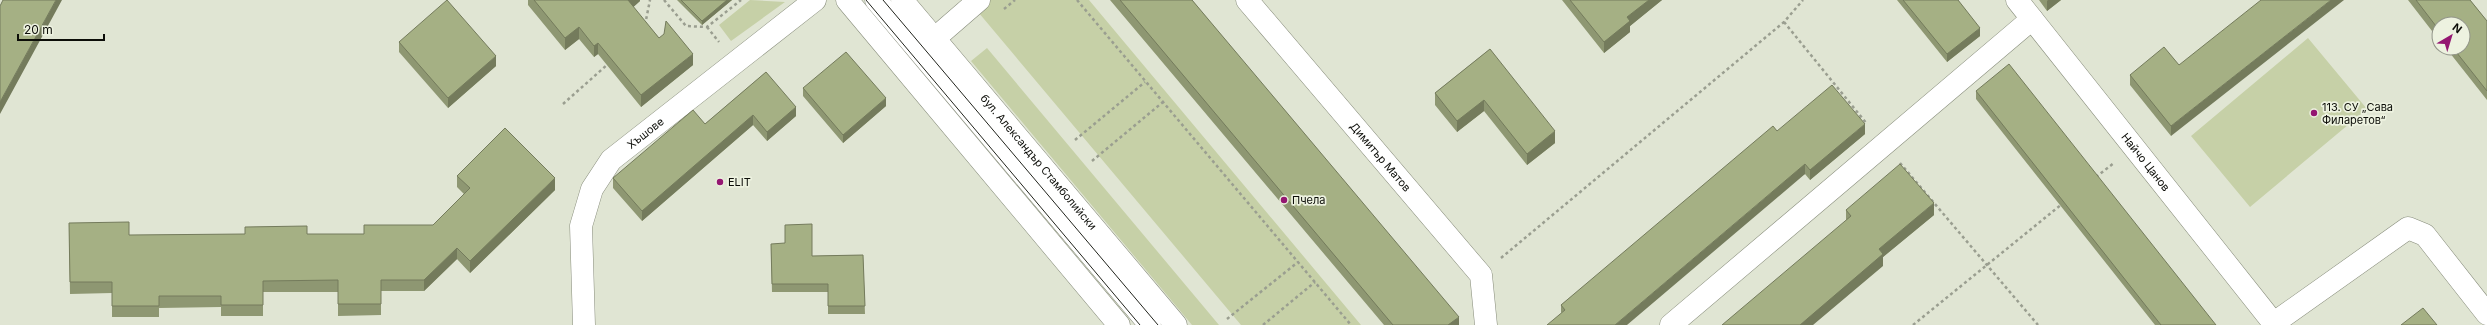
<svg xmlns="http://www.w3.org/2000/svg" width="2487" height="325" viewBox="0 0 2487 325" font-family="Inter,sans-serif">
<rect width="100%" height="100%" fill="#e0e5d3"/>
<path fill="#c6d0a7" d="M750,0L785,2L731,41L719,25Z
M968,0H1089L1361,325H1241Z
M2308,38L2367,109L2250,207L2191,136Z
M987,48L1219,325H1192L971,61Z"/>
<g fill="none" stroke-linecap="round" stroke-linejoin="round">
<defs>
<g id="minor">
<path d="M847,0L1119,325"/>
<path d="M876,0L1150,325"/>
<path id="s1" d="M902,0L1176,325"/>
<path id="s2" d="M1247,0L1481,275L1486,325"/>
<path id="s3" d="M2017,0L2275,325"/>
<path d="M934,39L979,0"/>
<path d="M2274,323L2408,228L2425,235L2487,314"/>
<path id="s4" d="M584,325L581,226L592,189L611,160L815,0"/>
<path d="M1671,325L2032,19"/>
</g>
</defs>
<use href="#minor" stroke="#878c7b" stroke-width="23"/>
<path stroke="#9a9e90" stroke-width="2.5" stroke-dasharray="3 3" stroke-linecap="butt" d="M664,0L686,26L707,27L741,0
M1077,0L1351,325
M1004,9L1015,0
M1784,22L1867,124
M645,25L650,0
M707,27L719,42
M563,104L608,64
M1075,140L1145,82
M1092,161L1163,102
M1900,163L2038,325
M2096,177L2114,163
M1501,258L1784,22L1803,0
M1227,319L1298,262
M1263,325L1315,282
M1913,325L2062,204"/>
<use href="#minor" stroke="#fff" stroke-width="22"/>
<path stroke="#22241d" stroke-width="1" d="M866,0L1140,325
M883,0L1158,325"/>
</g>
<path fill="#8e9772" d="M528,0H640V1L633,7L659,38L693,65L641,107L598,54L594,57L579,39L565,50L528,5Z
M677,0H732L702,25Z
M1110,0H1192L1459,325H1384Z
M1562,0H1662L1630,26V32L1604,53Z
M1897,0H1958L1980,36L1947,62Z
M2039,0H2061L2047,11Z
M2408,0H2470L2487,21V100L2446,48H2463L2439,24V40Z
M399,42L496,66L448,108L399,52Z
M1490,49L1555,143L1527,165L1484,111L1457,132L1435,105V93Z
M2179,65L2171,136L2130,85V75Z
M766,72L796,116L767,141L753,125L642,221L613,188V178L705,124Z
M803,88L886,106L843,143L803,96Z
M1976,91L2216,325H2155L1976,99Z
M1777,131L1865,134L1810,180L1805,174L1561,313V305Z
M457,176L555,190L470,273L457,259L424,291H381V315L338,316V292H263V316H221V307L159,308V317H112V293L70,294L69,223L129,235L364,234L433,225L464,194L457,187Z
M1846,210L1934,215L1883,257V266L1846,220Z
M771,244L812,256L863,255L865,314H828V292H772Z"/>
<path fill="#747b5c" d="M56,0H62L0,114V102Z
M628,0H640V1L628,12Z
M727,0H732L702,25V21Z
M1649,0H1662L1630,26V32L1604,53V42L1627,17Z
M2048,0H2061L2047,11V1Z
M2331,0H2344L2171,136V126Z
M579,27V39L565,50V38Z
M1980,28V36L1947,62V54Z
M598,43V54L594,57V46Z
M693,54V65L641,107V95Z
M496,56V66L448,108V98Z
M886,98V106L843,143V135Z
M1484,100V111L1457,132V121Z
M796,107V116L767,141V132Z
M753,115V125L642,221V211Z
M1865,124V134L1810,180V170Z
M1555,131V143L1527,165V154Z
M1805,164V174L1627,325H1615Z
M555,178V190L470,273V261Z
M1934,203V215L1883,257V266L1813,325H1800L1879,249Z
M457,248V259L424,291V280Z
M1459,317V325H1448Z"/>
<path fill="#a5b084" stroke="#747b5c" d="M3,0H56L0,102V6Z
M447,0L496,56L448,98L399,42Z
M534,0H628L659,38L664,34L666,21L693,54L641,95L598,43L594,46L579,27L565,38Z
M681,0H727L702,21Z
M1120,0H1192L1459,317L1448,325H1393Z
M1570,0H1649L1627,17L1630,21L1604,42Z
M1903,0H1958L1980,28L1947,54Z
M2261,0H2331L2171,126L2130,75L2164,47L2179,65Z
M2416,0H2470L2487,21V91L2453,48H2463V24H2439V30Z
M1490,49L1555,131L1527,154L1484,100L1457,121L1435,93Z
M846,52L886,98L843,135L803,88Z
M2009,64L2216,325H2161L1976,91Z
M766,72L796,107L767,132L753,115L642,211L613,178L693,110L705,124Z
M1832,85L1865,124L1810,170L1805,164L1615,325H1547L1565,310L1561,305L1773,126L1777,131Z
M505,128L555,178L470,261L457,248L424,280H381V304H338V280L263,281V305H221V296H159V306H112V282H70L69,223L129,222V235L245,234V227L307,226V234H364V225H433L470,188L457,176Z
M1900,164L1934,203L1879,249L1883,254L1800,325H1722L1851,216L1846,210Z
M812,224V256L863,255L865,306H828V284H772L771,244L785,243V225Z
M2423,308L2437,325H2401Z"/>
<g fill="#941671" stroke="#edf2e0" stroke-width="1.5">
<circle cx="2314" cy="113" r="4"/>
<circle cx="720" cy="182" r="4"/>
<circle cx="1284" cy="200" r="4"/>
</g>
<g text-anchor="middle" dominant-baseline="central" stroke-width="3.5" stroke-linejoin="round" paint-order="stroke">
<g font-size="11" fill="#0c0d08" stroke="#edf2e0" text-anchor="start">
<text x="2322" y="107">113. СУ „Сава<tspan x="2322" dy="13">Филаретов“</tspan></text>
<text x="728" y="182">ELIT</text>
<text x="1292" y="200">Пчела</text>
</g>
<g font-size="11" fill="#0c0d08" stroke="#edf2e0">
<text stroke="none"><textPath href="#s4" startOffset="216">Хъшове</textPath></text>
<text stroke="none"><textPath href="#s2" startOffset="206">Димитър Матов</textPath></text>
<text stroke="none"><textPath href="#s1" startOffset="212">бул. Александър Стамболийски</textPath></text>
<text stroke="none"><textPath href="#s3" startOffset="207">Найчо Цанов</textPath></text>
</g>
</g>
<g transform="translate(2451 36) rotate(38)"><circle r="19" fill="#edf2e0" stroke="#93968a"/>
<path d="M0-3L7 15L0 10L-7 15Z" fill="#941671"/>
<text y="-6" font-size="11" font-weight="bold" text-anchor="middle" fill="#0c0d08">N</text>
</g>
<path d="M18 34v6h86v-6" fill="none" stroke="#0c0d08" stroke-width="2"/>
<text x="24" y="34" font-size="12" fill="#0c0d08" stroke="#edf2e0" stroke-width="3" paint-order="stroke">20 m</text>
</svg>
